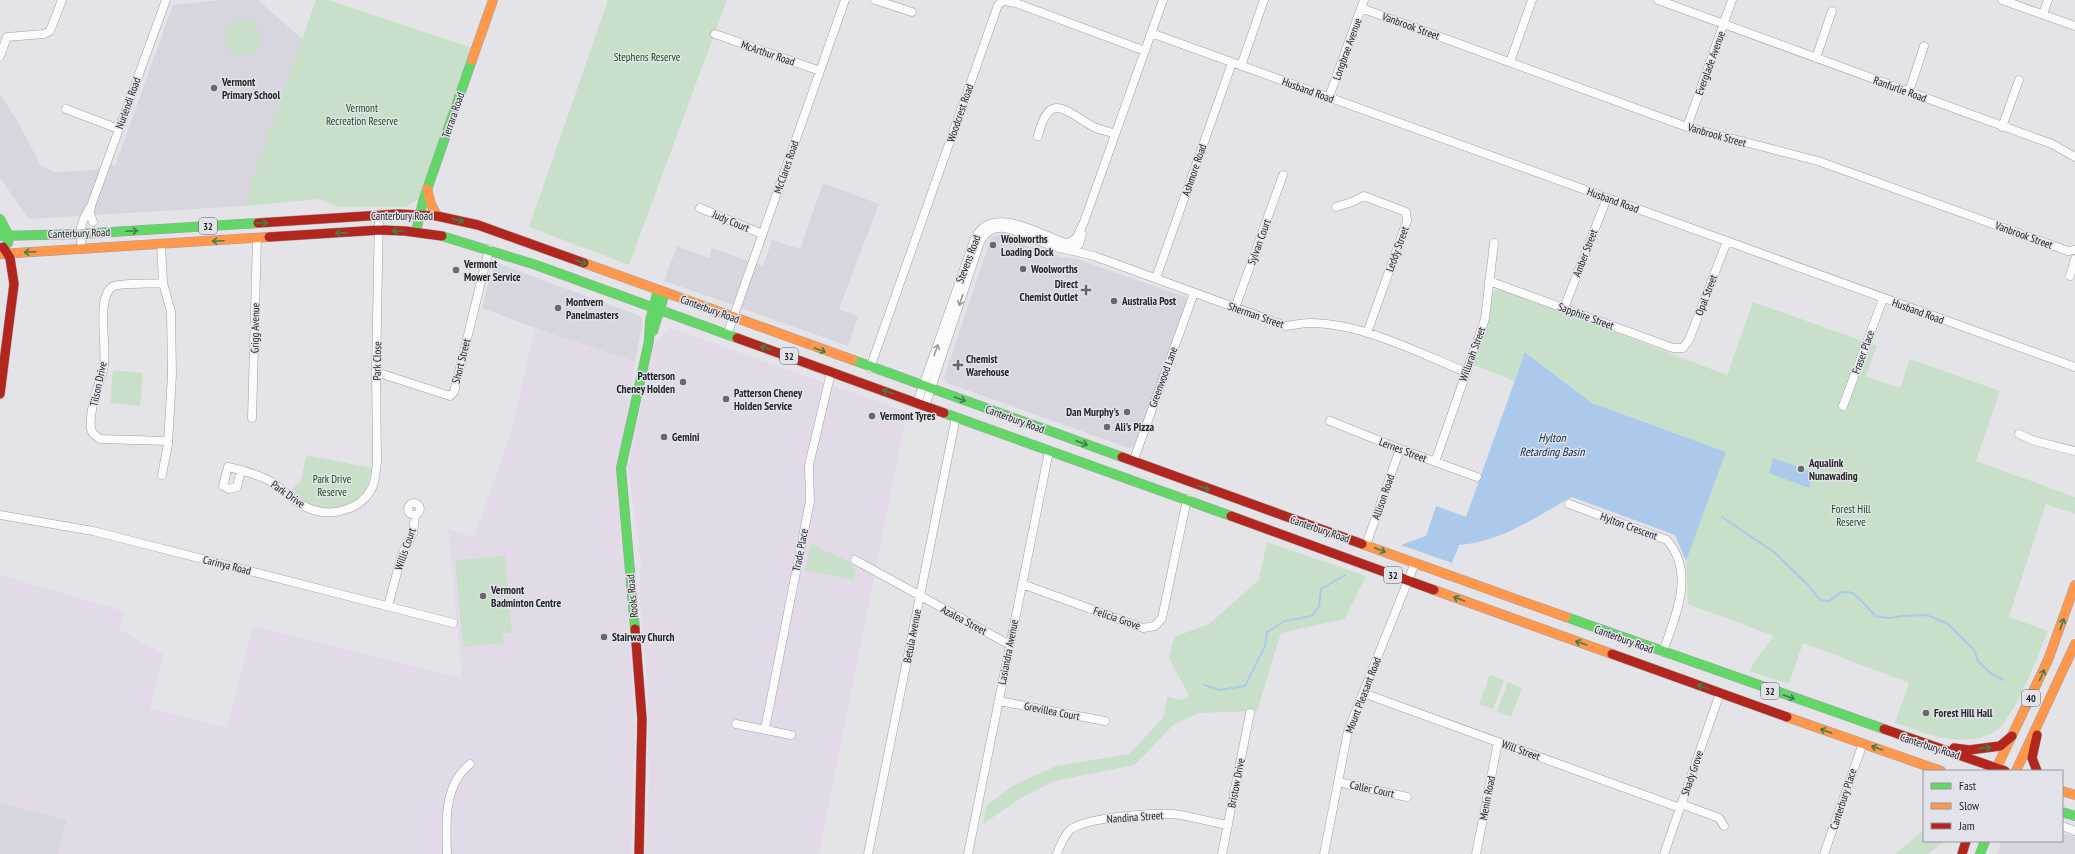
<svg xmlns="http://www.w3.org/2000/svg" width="2075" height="854" viewBox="0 0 2075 854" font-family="'PT Sans Narrow',sans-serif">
<rect width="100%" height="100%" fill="#e4e4e8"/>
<path fill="#d7d6df" d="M219,0H258L302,39L259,160L244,206L29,219L0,178V94L18,122L41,166L55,172L96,170L107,163L115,166L173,5Z
M823,183L879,204L839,309L858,316L848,346L741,308L756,263L763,266L772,240L800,249Z
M998,235L1061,257L1077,259L1185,297L1187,301L1136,445L1129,448L947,383L944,377L991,238Z
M677,246L709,258L712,248L748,261L733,305L664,281Z
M494,262L640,316L643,322L635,362L565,339L482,308Z
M0,803L67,820L58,854H0Z
M2062,833L2075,837V854H1997L2001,841H2062Z"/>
<path fill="#e2dbe7" d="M535,328L635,362L618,473L635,719L631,854H58L67,820L0,803V575L124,611L119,629L164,655L150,708L227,728L253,626L462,678L448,528L474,537L511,432Z
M670,328L907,412L819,854H645L649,781L647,684L639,591L641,566L628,467L655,342Z"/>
<path fill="#c8e0ca" d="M316,0H329L473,48L418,199L406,207H338L321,199L244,206L259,160Z
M608,0H727L629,265L529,227Z
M225 37a18 18 0 1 1 36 0a18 18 0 1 1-36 0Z
M1500,288L1727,375L1753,302L1877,346L1866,376L1900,388L1910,359L2000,391L1976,461L2075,497V514L2046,504L2009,617L2048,631C2039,654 2016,714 1998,729C1987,739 1966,741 1951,739C1933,737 1913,729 1895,723L1909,683L1803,643L1789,684L1750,671L1754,662L1774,636L1688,604L1686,561L1726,452L1592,403L1526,352L1514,381L1473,365L1488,322L1492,292Z
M113,370L143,373L140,406L110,403Z
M306,455L372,468L366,490L350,506L333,511L308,504L290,491L301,481Z
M1267,542L1366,576L1345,619L1281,633L1257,711L1199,713L1173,725L1135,765L1055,781L1021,798L983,824L986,806L1014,785L1056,766L1129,754L1163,718L1167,697L1182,700L1189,696L1169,658L1174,637L1209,624L1259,580Z
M811,544L852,563V567L856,570L854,580L805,570Z
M505,556L512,633H503L504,643L463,647L455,560Z
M1490,675L1504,680L1493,709L1479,704Z
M1508,682L1522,688L1511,717L1497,711Z
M1924,830V841H1944L1928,854H1895Z"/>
<path fill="#aac9eb" d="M1525,352L1592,403L1726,452L1686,561L1675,535L1572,497C1537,516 1501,542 1459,545L1452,563L1401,545L1426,536L1436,506L1466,517Z
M1773,458L1814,473L1809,488L1769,473Z"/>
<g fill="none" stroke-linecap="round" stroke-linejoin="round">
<path stroke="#aac9eb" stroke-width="2" d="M1722,517L1774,552L1808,585L1820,600L1829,601L1842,592C1845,592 1850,592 1852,593C1857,596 1872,611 1875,616L1889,618L1902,616L1926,615L1947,623L1974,650L1978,661L1990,673L2003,680
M1204,685L1220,690L1245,686L1265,646L1267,632L1285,621L1312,616L1319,606L1321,589L1345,575"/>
<defs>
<path id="street" d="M875,0L912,12
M1658,0L2052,144L2075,157
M2002,0L2075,26
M1361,8L1687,127L1818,161L2068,251L2075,250
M2043,14L2048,0
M1151,33L2075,367
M715,34L820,71
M0,56L7,37L44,34L50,31L62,0
M1816,58L1832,11
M1510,62L1532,0
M1241,66L1264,0
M1909,92L1924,46
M1329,97L1364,0
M66,109L119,129
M1687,127L1732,0
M2002,127L2019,80
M1038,136C1049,92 1063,109 1092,126C1099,130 1108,131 1115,134
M91,207L90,214L93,222
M1336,207L1352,202L1364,196L1406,212L1407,221L1367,333
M700,208L762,234
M161,244L163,283L171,312L172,374L168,444L162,475
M82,249C79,229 80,223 91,206L166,0
M1065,249L1094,256L1286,326C1294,325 1302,323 1310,323C1362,323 1419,353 1466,372
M2070,276L2075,259
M1156,278L1232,63
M1489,281L1673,348H1683L1689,340L1727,241
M163,283C152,284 122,283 114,286C94,294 109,353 103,371C98,385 89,413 91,428C91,433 96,436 100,439L168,441
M1235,308L1283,175
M1564,308L1607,198
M727,335L845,0
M870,368L998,5L1003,1L1016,3L1145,51
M376,372L450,396L454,392L489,249
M917,403L975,238C992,204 1039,234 1065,243L1071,242L1077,237L1084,222L1163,0
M925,406L980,242C1001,200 1055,267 1079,244L1082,234
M1843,406L1883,299
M252,418L257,238
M1330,421L1400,449L1477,477
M2019,434L2035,441L2075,451
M1133,462L1194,293
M1435,462L1485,319L1494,243
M241,470L237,487L229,489L223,486L228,467C241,470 256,474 268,480C283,488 293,502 308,508C331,518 361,510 372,488C376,479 376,470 377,461L376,372L379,214
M408 509a6 6 0 1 1 12 0a6 6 0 1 1-12 0Z
M1569,504L1667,540C1696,574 1675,616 1663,652
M0,515L93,531L453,623
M1366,545L1400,449
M855,560L1010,645
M1022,584L1143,628L1155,626L1162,618L1187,499
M388,606L402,554L413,533L415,515
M1363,693L1680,808
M999,701L1105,721
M736,724L791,735
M765,729L810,501L809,465L831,372
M1338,782L1407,797
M1681,804L1719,818L1724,826
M2062,826L2075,831
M447,854C446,823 443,786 470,764
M868,854L956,417
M968,854L1049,451
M1057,854C1059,847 1065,835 1070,830C1086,817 1152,813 1173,814C1191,816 1210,822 1228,825
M1222,854L1250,713
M1324,854L1348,731L1415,563
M1476,854L1498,742
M1664,854L1720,693
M1824,854L1863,743"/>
<path id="fast" d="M0,219L9,236L8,243
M416,232L423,201L472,60
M0,236L79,234L258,223
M442,236L536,265L737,338
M653,331L665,293
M853,360L1122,457
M944,413L1231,516
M1566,617L1884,729
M635,629L621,468L649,341L650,321L658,290
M2062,812L2075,816
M1980,854L1985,841"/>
<path id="slow" d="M472,60L493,0
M427,189L431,204L437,216
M0,254L269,237
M584,263L853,360
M1362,544L1566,617
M1434,590L1612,654
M1787,717L1941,771
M1995,771L2048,660L2075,585
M2016,771L2075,644
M2062,791L2075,795"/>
<path id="jam" d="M258,223L398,214L437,216L478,225L584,263
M269,237L380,230L405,231L442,236
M737,338L944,413
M0,394L14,284L10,258L3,247
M1122,457L1362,544
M1231,516L1434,590
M635,629L642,719L639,854
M1612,654L1787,717
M1884,729L2005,771
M2037,735L2032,758L2037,771
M1954,748L1969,750L2000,746L2012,736
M1962,854L1966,841"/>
</defs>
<use href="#street" stroke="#9f9fa2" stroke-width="9"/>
<use href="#fast" stroke="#9f9fa2" stroke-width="10"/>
<use href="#slow" stroke="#9f9fa2" stroke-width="10"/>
<use href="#jam" stroke="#9f9fa2" stroke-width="10"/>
<use href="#street" stroke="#fbfbfc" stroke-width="8"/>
<use href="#fast" stroke="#63d668" stroke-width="9"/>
<use href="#slow" stroke="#ff974d" stroke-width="9"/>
<use href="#jam" stroke="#b3261e" stroke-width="9"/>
</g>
<defs><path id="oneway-shaft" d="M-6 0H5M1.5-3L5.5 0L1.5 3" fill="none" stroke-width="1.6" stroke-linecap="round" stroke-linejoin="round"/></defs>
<g stroke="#447e48">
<use href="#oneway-shaft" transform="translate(458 220) rotate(13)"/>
<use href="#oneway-shaft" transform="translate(262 223) rotate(-4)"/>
<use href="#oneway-shaft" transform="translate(132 231) rotate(-3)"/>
<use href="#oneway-shaft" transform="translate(398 231) rotate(-180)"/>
<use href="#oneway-shaft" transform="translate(341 233) rotate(176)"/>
<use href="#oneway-shaft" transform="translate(218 241) rotate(177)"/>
<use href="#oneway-shaft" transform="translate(30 252) rotate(177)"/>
<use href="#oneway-shaft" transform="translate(581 262) rotate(20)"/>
<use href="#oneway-shaft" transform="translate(766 348) rotate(-161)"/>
<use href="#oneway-shaft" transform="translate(820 350) rotate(20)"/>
<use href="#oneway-shaft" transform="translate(888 392) rotate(-160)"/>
<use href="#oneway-shaft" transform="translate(960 399) rotate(20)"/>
<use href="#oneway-shaft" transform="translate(1082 443) rotate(20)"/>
<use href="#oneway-shaft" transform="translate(1204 488) rotate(19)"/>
<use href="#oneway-shaft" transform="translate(1380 550) rotate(21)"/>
<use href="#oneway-shaft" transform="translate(1459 599) rotate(-160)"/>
<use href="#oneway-shaft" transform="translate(2062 624) rotate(-71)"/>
<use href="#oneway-shaft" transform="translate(1581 643) rotate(-160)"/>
<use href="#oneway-shaft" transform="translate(2042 675) rotate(-65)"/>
<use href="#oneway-shaft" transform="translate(1703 687) rotate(-160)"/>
<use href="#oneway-shaft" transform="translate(1789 697) rotate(19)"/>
<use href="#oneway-shaft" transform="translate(1826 731) rotate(-161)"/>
<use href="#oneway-shaft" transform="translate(1877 748) rotate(-161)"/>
<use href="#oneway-shaft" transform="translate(1985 748) rotate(-4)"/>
</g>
<g stroke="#9b9b9d">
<use href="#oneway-shaft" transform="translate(961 300) rotate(108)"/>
<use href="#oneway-shaft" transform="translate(936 350) rotate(-71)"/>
</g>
<g fill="#68686b" stroke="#e2e2ea" stroke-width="1.5">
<circle cx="214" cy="88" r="4"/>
<circle cx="993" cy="245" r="4"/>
<circle cx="1023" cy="269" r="4"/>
<circle cx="456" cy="270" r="4"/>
<path d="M1084 284h4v4h4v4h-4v4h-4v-4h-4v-4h4z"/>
<circle cx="1114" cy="301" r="4"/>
<circle cx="558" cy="308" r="4"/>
<path d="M956 359h4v4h4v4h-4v4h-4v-4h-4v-4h4z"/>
<circle cx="683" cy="382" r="4"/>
<circle cx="726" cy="399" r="4"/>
<circle cx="1127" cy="412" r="4"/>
<circle cx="872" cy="416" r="4"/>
<circle cx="1107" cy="427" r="4"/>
<circle cx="664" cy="437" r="4"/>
<circle cx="1801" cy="469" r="4"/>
<circle cx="483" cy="596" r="4"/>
<circle cx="604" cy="637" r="4"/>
<circle cx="1926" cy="713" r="4"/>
</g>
<g text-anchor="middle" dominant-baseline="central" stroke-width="3" stroke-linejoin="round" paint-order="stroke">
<g fill="#e2e2ea" stroke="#5e5e62" stroke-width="1">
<rect x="199" y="218" width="18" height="16" rx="3"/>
<rect x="780" y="348" width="18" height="16" rx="3"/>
<rect x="1384" y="567" width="18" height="16" rx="3"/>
<rect x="1761" y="683" width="18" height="16" rx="3"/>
<rect x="2022" y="690" width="18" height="16" rx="3"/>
</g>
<g font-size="10" font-weight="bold" fill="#252528">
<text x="208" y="226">32</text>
<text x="789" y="356">32</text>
<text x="1393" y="575">32</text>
<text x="1770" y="691">32</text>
<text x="2031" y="698">40</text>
</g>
<g font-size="11" fill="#252528" stroke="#e2e2ea">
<text transform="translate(1411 26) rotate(20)">Vanbrook Street</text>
<text transform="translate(1347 49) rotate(-70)">Longbrae Avenue</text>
<text transform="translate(768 53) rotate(19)">McArthur Road</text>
<text transform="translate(1710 63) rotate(-70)">Everglade Avenue</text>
<text transform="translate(1900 89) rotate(20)">Ranfurlie Road</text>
<text transform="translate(1308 90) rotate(20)">Husband Road</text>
<text transform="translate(128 103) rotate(-70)">Nurlendi Road</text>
<text transform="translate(960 113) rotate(-71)">Woodcrest Road</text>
<text transform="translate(453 115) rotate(-71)">Terrara Road</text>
<text transform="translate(1717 135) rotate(16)">Vanbrook Street</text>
<text transform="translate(786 167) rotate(-71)">McClares Road</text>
<text transform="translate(1194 170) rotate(-71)">Ashmore Road</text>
<text transform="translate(1613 200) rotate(20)">Husband Road</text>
<text x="402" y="216">Canterbury Road</text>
<text transform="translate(731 221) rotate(23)">Judy Court</text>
<text transform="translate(79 233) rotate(-2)">Canterbury Road</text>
<text transform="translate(2024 235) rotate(20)">Vanbrook Street</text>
<text transform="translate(1259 242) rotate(-70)">Sylvan Court</text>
<text transform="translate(1397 249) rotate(-70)">Leddy Street</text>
<text transform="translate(1585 253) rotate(-69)">Amber Street</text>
<text transform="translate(968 259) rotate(-69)">Stevens Road</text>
<text transform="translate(1706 295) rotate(-69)">Opal Street</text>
<text transform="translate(710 309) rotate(20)">Canterbury Road</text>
<text transform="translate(1918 311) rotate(20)">Husband Road</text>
<text transform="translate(1256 315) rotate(19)">Sherman Street</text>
<text transform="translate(1586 316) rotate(20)">Sapphire Street</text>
<text transform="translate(255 328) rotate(-89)">Grigg Avenue</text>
<text transform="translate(1863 352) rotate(-70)">Fraser Place</text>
<text transform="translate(1472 354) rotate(-70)">Willurah Street</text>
<text transform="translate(377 361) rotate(-89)">Park Close</text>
<text transform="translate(461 361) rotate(-76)">Short Street</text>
<text transform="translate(1163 377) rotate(-70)">Greenwood Lane</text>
<text transform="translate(98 384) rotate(-78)">Tilson Drive</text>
<text transform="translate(1015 419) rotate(20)">Canterbury Road</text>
<text transform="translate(1403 450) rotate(21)">Lernes Street</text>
<text transform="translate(288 494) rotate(35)">Park Drive</text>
<text transform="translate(1383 497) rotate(-71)">Allison Road</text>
<text transform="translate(1629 526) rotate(20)">Hylton Crescent</text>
<text transform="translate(1320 529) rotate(19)">Canterbury Road</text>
<text transform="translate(405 549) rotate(-71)">Willis Court</text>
<text transform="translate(800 550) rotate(-79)">Trade Place</text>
<text transform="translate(227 565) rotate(14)">Carinya Road</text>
<text transform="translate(632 596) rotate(-95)">Rooks Road</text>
<text transform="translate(1117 618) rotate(19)">Felicia Grove</text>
<text transform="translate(964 620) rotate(28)">Azalea Street</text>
<text transform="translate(912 636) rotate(-79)">Betula Avenue</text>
<text transform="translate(1624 639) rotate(20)">Canterbury Road</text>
<text transform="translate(1008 652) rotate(-79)">Lasiandra Avenue</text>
<text transform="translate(1363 695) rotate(-69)">Mount Pleasant Road</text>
<text transform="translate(1052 711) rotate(11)">Grevillea Court</text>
<text transform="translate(1930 746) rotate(18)">Canterbury Road</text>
<text transform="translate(1521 750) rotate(20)">Will Street</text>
<text transform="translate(1692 773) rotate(-71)">Shady Grove</text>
<text transform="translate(1236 783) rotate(-79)">Bristow Drive</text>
<text transform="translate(1372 789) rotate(12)">Caller Court</text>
<text transform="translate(1487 798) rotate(-79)">Menin Road</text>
<text transform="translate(1843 799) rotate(-72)">Canterbury Place</text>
<text transform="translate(1135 817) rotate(-4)">Nandina Street</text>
</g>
<g font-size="11" fill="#125318" stroke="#e2e2ea">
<text x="647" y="57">Stephens Reserve</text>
<text x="362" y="108">Vermont<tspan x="362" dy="13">Recreation Reserve</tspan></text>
<text x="332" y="479">Park Drive<tspan x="332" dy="13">Reserve</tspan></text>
<text x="1851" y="509">Forest Hill<tspan x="1851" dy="13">Reserve</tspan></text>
</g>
<g font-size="11" font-weight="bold" fill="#252528" stroke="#e2e2ea" text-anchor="start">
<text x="222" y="82">Vermont<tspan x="222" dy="13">Primary School</tspan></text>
<text x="1001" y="239">Woolworths<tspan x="1001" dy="13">Loading Dock</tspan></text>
<text x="464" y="264">Vermont<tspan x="464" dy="13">Mower Service</tspan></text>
<text x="1031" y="269">Woolworths</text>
<text x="1078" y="284" text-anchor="end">Direct<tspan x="1078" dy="13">Chemist Outlet</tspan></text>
<text x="1122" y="301">Australia Post</text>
<text x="566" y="302">Montvern<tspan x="566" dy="13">Panelmasters</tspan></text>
<text x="966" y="359">Chemist<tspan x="966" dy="13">Warehouse</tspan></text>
<text x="675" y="376" text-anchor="end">Patterson<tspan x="675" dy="13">Cheney Holden</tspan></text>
<text x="734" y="393">Patterson Cheney<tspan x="734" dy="13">Holden Service</tspan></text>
<text x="1119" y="412" text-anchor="end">Dan Murphy's</text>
<text x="880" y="416">Vermont Tyres</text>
<text x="1115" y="427">Ali's Pizza</text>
<text x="672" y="437">Gemini</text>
<text x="1809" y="463">Aqualink<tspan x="1809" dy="13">Nunawading</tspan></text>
<text x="491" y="590">Vermont<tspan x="491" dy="13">Badminton Centre</tspan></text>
<text x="612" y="637">Stairway Church</text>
<text x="1934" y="713">Forest Hill Hall</text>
</g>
<g font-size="12" font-style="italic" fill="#092c4a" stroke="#e2e2ea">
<text x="1552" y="437">Hylton<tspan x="1552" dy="14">Retarding Basin</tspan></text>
</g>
</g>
<rect x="1923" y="770" width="140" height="72" fill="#e2e2ea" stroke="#96969c"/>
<rect x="1931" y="783" width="20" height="6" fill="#63d668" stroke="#96969c"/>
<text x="1959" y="790" font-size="12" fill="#252528">Fast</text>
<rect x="1931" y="803" width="20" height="6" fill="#ff974d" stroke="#96969c"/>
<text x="1959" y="810" font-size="12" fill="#252528">Slow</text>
<rect x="1931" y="823" width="20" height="6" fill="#b3261e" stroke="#96969c"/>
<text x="1959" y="830" font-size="12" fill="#252528">Jam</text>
</svg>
